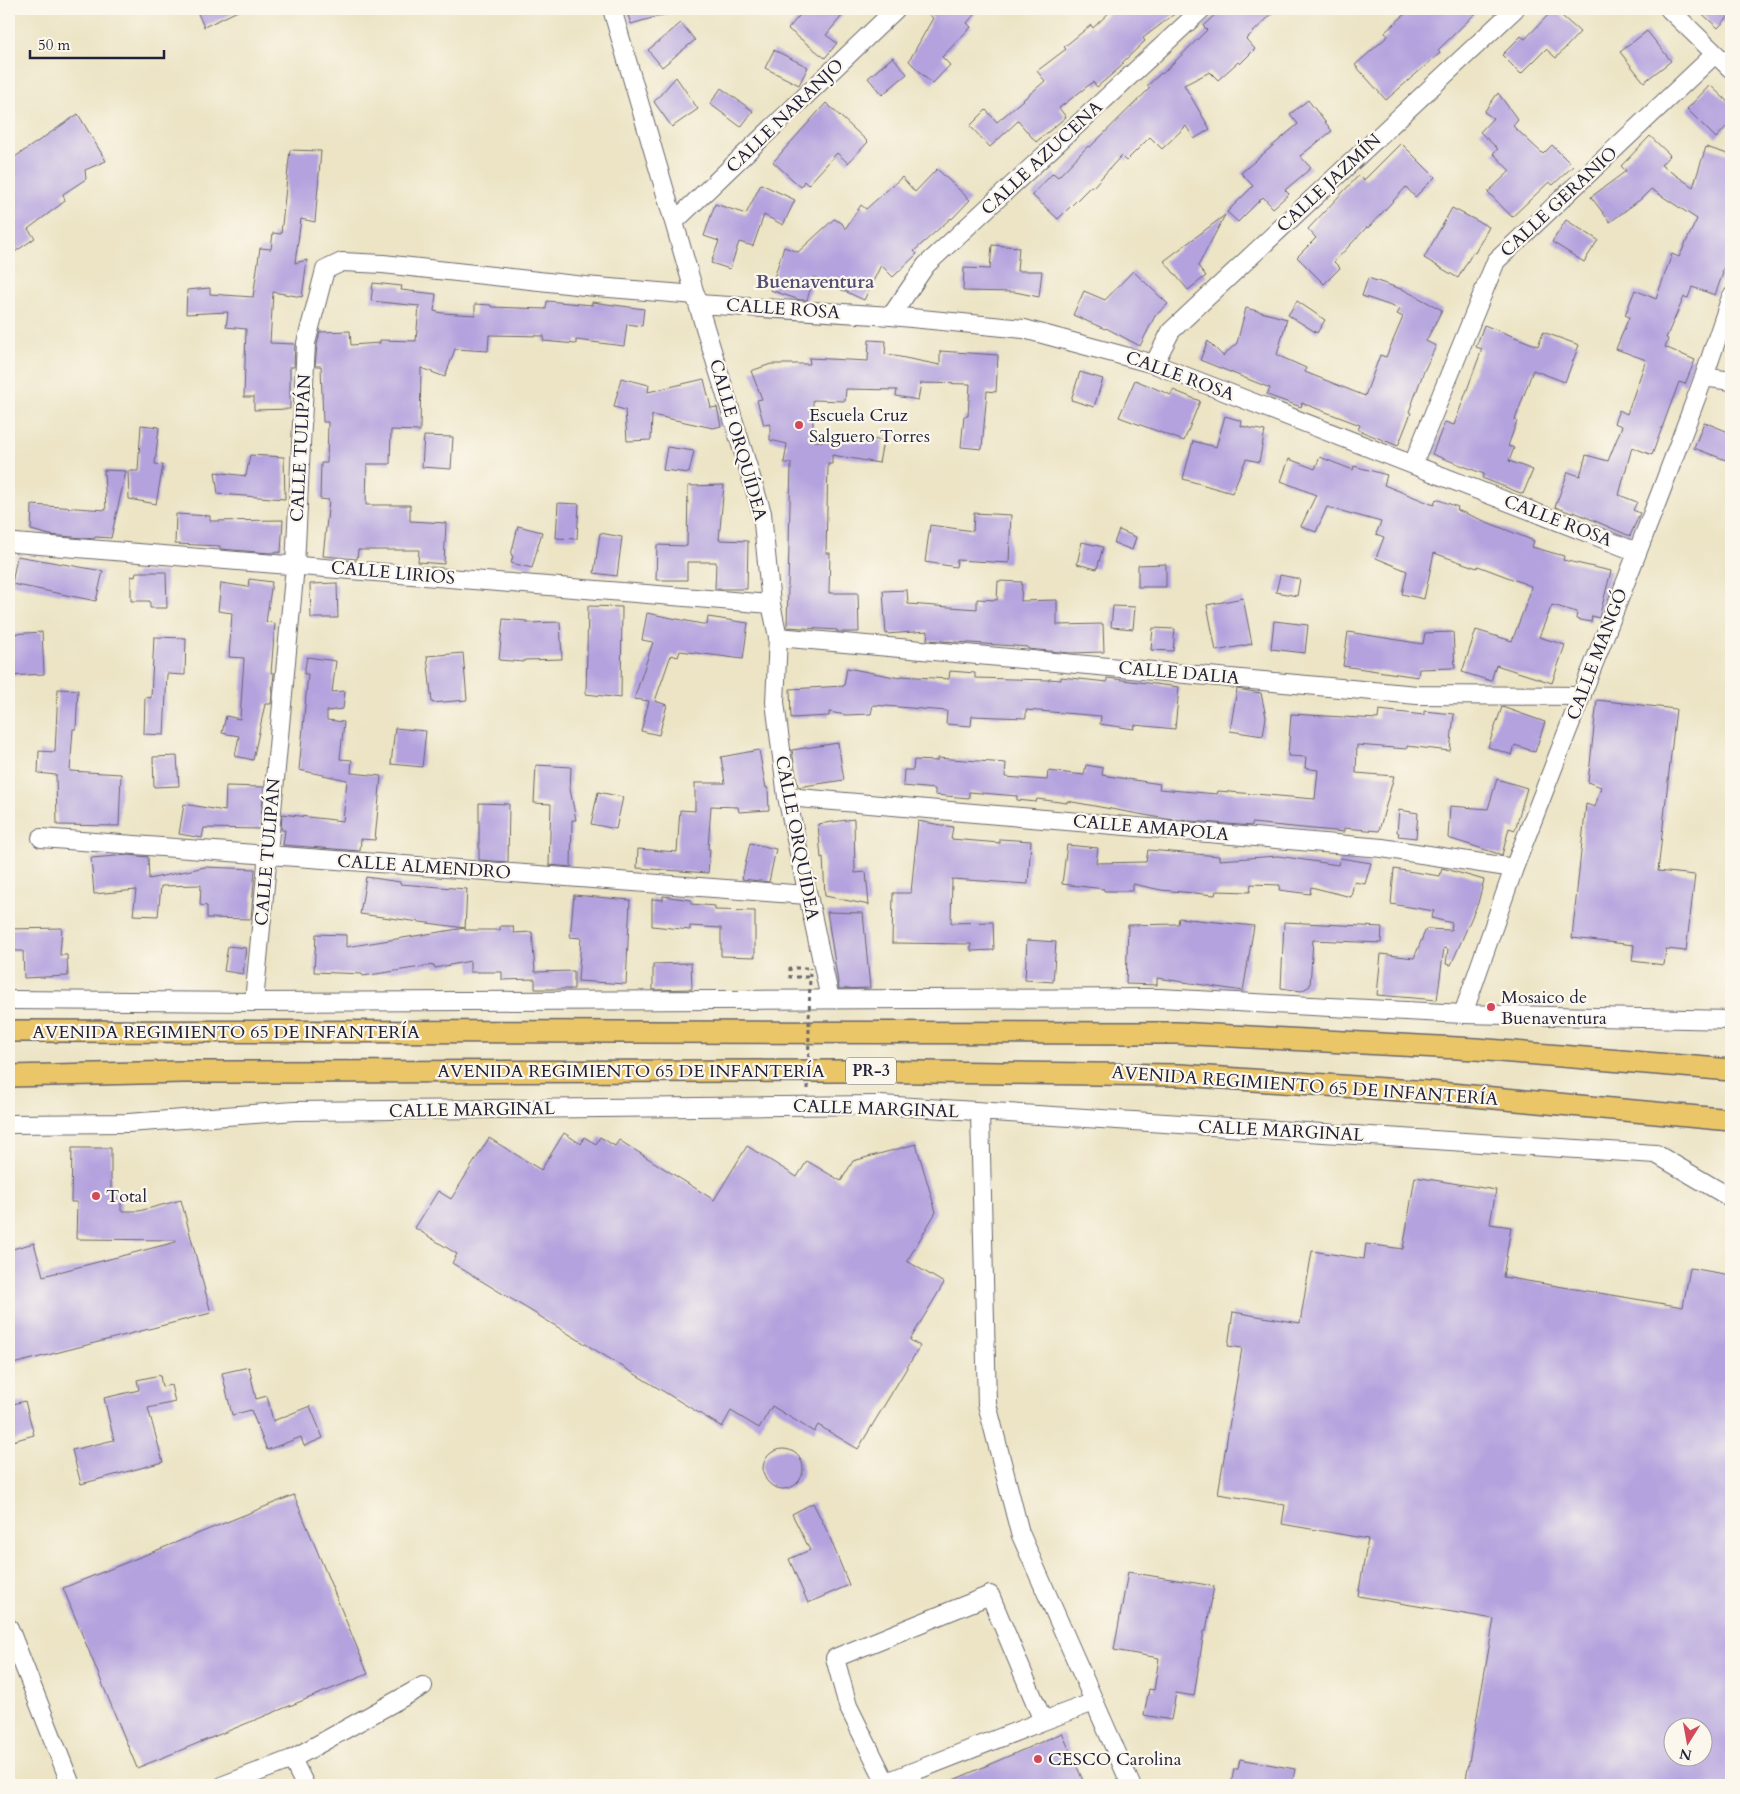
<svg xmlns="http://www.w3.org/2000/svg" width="1740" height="1794" viewBox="0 0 1740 1794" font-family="Cardo,serif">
<rect width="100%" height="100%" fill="#fbf7ec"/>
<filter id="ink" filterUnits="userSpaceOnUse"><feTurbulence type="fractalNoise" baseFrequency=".02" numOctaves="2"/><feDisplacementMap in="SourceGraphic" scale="10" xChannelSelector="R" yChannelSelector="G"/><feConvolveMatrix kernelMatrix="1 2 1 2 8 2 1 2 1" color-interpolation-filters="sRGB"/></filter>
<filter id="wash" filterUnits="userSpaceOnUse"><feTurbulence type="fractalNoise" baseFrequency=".0096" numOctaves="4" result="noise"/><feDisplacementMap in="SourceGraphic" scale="20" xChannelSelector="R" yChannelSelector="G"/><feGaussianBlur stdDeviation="1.12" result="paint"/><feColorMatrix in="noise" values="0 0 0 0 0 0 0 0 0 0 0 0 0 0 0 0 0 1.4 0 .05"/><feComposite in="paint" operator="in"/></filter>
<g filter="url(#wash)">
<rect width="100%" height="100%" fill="#ece4c5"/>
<g id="blocks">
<path fill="#b3a2de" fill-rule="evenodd" d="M196,9H242L204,27Z
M626,9H670V13L631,24Z
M805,9H848L826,35L837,43L825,58L788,29Z
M923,9H979L967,23L971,27L942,57L950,65L932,84L909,61L933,18Z
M1113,9H1181L1143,38L1145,41L1122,63L1124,64L1097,87L1093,82L1059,108L1066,117L1036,142L1018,121L990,147L970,126L986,110L997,122L1045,81L1037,71L1066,49L1064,47L1091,25L1093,28Z
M1221,9H1277L1246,39L1255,49L1240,64L1238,62L1218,80L1210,72L1184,85L1210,129L1194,139L1186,126L1162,149L1150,137L1126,161L1121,156L1093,187L1091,186L1058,219L1032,195L1053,173L1058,177L1088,146L1090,147L1150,88L1147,86L1161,73L1162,74L1207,30L1203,26Z
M1411,9H1480L1438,50L1440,53L1386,100L1355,65L1388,36L1385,32Z
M1554,9L1580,32L1556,58L1546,49L1521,74L1502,55L1521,36L1525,39Z
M1697,9H1731V14L1718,28Z
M681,23L695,40L662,67L648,50Z
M1647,31L1671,61L1644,82L1620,52Z
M774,50L808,67L799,85L765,68Z
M893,57L907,74L882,95L868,78Z
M676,77L698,109L672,127L654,102Z
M1710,85L1731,105V122L1716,138L1687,109Z
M721,88L753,111L741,127L710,104Z
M1498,93L1518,120L1513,126L1543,154L1552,145L1573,166L1553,185L1549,182L1512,217L1488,192L1510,171L1493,153L1498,149L1480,132L1493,118L1484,112Z
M1308,100L1332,131L1300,156L1311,168L1285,190L1289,194L1273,208L1263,197L1238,222L1227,212L1253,186L1241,173L1298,124L1290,114Z
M826,103L868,142L848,163L837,153L808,185L804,181L801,187L773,162Z
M78,114L106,161L85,170L86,179L63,194L65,201L28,229L35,238L9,256V161Z
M1650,136L1670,155L1661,165L1693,187L1706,147L1731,155V252L1722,272L1723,273L1715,295L1692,287L1688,298L1684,297L1666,338L1668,339L1665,347L1695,360L1685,384L1679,382L1652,455L1632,447L1619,495L1637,502L1633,510L1640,513L1630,536L1574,512V514L1555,507L1568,472L1580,476L1586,455L1608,461L1622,426L1614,423L1619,410L1627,414L1646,360L1616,349L1629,317L1625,315L1635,290L1656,299L1672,254L1679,257L1697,219L1651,189L1641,199L1610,222L1591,197L1626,171L1621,166Z
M1401,143L1435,177L1415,197L1406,187L1368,228L1367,227L1334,262L1340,268L1324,284L1297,257L1316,238L1308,229L1359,175L1364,180Z
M290,150L321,151L315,222L301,219L295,263L307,260L302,297L273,292L270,343L295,344L294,367H290V409L254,410V397H244L246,329L226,327L228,312L186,314L187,290L210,288V294L253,297L260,248L271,249L273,233L281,234Z
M937,169L970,200L952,219L951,218L914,251L917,254L893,277L881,265L864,300L814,277L807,300H800L770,290L784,247L798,252L834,219L842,223L845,229L861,205L866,209L902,177L915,192Z
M761,184L795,200L783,225L764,215L753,246L739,242L730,269L711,263L719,241L704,236L715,204L746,214Z
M1452,208L1489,227L1475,253L1473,252L1458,278L1424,258Z
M1225,215L1198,266L1206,276L1188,290L1164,261Z
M1566,220L1598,240L1584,262L1552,242Z
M992,245L1019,247L1017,271H1042L1039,297L1015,292L963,291L964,268L990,269Z
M1133,271L1168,304L1155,316L1140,346L1106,328L1105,329L1073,315L1084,291L1105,300Z
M1368,278L1404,290L1442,310L1426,341L1436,346L1424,371L1409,412L1411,413L1398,446L1358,430L1360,425L1302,403L1301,407L1267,395L1270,388L1200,360L1208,341L1223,356L1237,343L1246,308L1287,319L1277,355L1306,368L1305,372L1365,396L1380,355L1386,357L1403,317L1397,314L1400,309L1362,296Z
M373,283L402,286L401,290L436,294L434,311L442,313L475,315V304L491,305V307L546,309L547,301L592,305V302L644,309L642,326L627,324L624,346L576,340V344L543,341L544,336L489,335L488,351L455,349L445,377L421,368L420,431L391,430L390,464H367L366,505H410V521L446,523L444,564L418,562L419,550H358L357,559L323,556L329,500L320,499L321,463H327L328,422H323L321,366H315L317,345L320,332L350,331L351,345L380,343V340L416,341L419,306L371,301Z
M1297,301L1325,320L1317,333L1288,315Z
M1484,325L1538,346L1543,332L1579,345L1565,382L1533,370L1515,420L1517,421L1508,446L1514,448L1509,461L1533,470L1523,494L1482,478L1484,474L1432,454L1445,422L1454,425L1482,349L1476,347Z
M869,340L886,341L885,354L940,365V351L998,355L996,392L987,391L982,449L961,447L964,416H968L970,384L921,383L918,400L896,396L897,390L846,389L845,401L813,400V441L854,442L855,436L883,441L879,463L832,455V464H828L826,553H830L829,593H858L859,632H837V630L787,627L791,463H784L787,444L770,440V424L764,425L757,400L762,399L751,371L771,364H810L809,358L868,361Z
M1080,372L1103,379L1094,407L1071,400Z
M621,378L649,385L648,392L704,379L711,408L717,407L721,426L713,428L652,415L651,440L627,441L625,410L614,407Z
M1135,380L1171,395L1173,390L1200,401L1184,441L1119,417Z
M1225,416L1242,421L1241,426L1265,431L1259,462L1246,459L1232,493L1183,479L1193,441L1216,447Z
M1704,422L1731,433V462L1694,448Z
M141,425L159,427L155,464L163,465L156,504L129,499L128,471H138Z
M424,436L453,437L451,469L422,467Z
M667,447L694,451L689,473L663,470Z
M250,455L284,457L285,499L218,494L215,472L246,476Z
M1320,457L1353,470L1354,466L1387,475L1384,485L1434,505L1436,499L1458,507L1457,510L1534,541L1532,547L1564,556L1563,560L1611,571L1599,618L1592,616L1591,622L1576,619L1577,612L1552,605L1539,637L1565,645L1552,683L1496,665L1491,681L1462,672L1476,630L1512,641L1529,596L1531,586L1478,566L1477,568L1434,553L1424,599L1402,594L1407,571L1376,558L1384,537L1376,534L1381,522L1327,507L1316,532L1301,526L1316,495L1281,481L1289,459L1315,469Z
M104,470L126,471L111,538L95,537L94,539L50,535L31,530L32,505L106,510Z
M724,485L719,540L748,541L747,589H715L716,562H687V580H656L657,545L687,546L688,486Z
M558,503L579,504L577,539L556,538Z
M974,513L1011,515L1009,563L957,560L956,567L925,562L930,525L973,531Z
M176,514L210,516V521L283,520L281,552L270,553L220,549V546L175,544Z
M518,526L542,532L532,568L511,563L513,556L511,555Z
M1119,530L1136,537L1132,550L1114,543Z
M600,533L622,537L617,576L594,573Z
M1082,542L1103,547L1097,569L1077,564Z
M17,556L103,571L96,601L12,584Z
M1166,564V587H1138V565Z
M136,572H166L167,608H150V601H131V576L135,577Z
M1280,575L1300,579L1297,596L1276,592Z
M249,579L272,582L266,622L275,623L271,673H274L271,704H265L253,760L235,756L239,736L222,733L226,716L240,719L244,658L229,657L232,613L218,611L221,583L248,587Z
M998,581L1022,582L1021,601L1057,600V625L1103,624L1104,652L1070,653L1028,649V647L927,640L928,631L886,634L883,591L907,590L908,604L977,609V599L997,600Z
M337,583L338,618H311L310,584Z
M1243,598L1252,644L1216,651L1207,605Z
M588,606L622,607L621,698L586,694Z
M1113,606L1135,607L1133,629L1111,627Z
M647,613L707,625L708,617L748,623L743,659L680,651L678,657L671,655L655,701L667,705L659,735L641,731L649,701L634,699L653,642L642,640Z
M503,619L527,621V623L560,622L562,659L524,660V662L499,660Z
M1274,621L1308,625L1305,653L1271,649Z
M1153,628L1175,629L1173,651L1151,650Z
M42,632L44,674L9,676V658H11L10,634Z
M1348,632L1423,644L1425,633L1453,632L1455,668L1419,669L1418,677L1343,666Z
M154,637L186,638L185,675L167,674L164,735L144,734L145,697L151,698Z
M463,653L467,700L432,703L427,656Z
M307,657L336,661L332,692L345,691L343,709L327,711V720L344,722L340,759L352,760L351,773L381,776L375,840L361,839L360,851L283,845L285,830H281L282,814L343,821L347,780L299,770L308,674H304Z
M847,668L900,678L901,676L949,679L950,671L975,673V678L1049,680V679L1061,680V677L1107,682V678L1179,687L1175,729L1135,725L1134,729L1100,724L1101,716L1026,710V718L972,716L971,726L946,724L947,711L873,705L871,714L846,715L829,712V716L791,718L790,689L844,686Z
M58,689L78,690L76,729H73L70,771L121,774L119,826L57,825L56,775L38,773L39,751L55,752Z
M1237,689L1261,693L1266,717L1263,736L1230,731Z
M1597,700L1676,709L1658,871L1695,875L1686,951L1666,949L1664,965L1632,961L1634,945L1572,938L1586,804L1595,807L1601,787L1588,782Z
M1502,707L1545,722L1535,752L1515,745L1512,755L1488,747Z
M1379,710L1424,715V711L1454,714L1450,751L1407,746V749L1357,745L1356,773L1394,776L1379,831L1344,828V832L1252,823V826L1166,819L1067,801V803L1037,799L1036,802L1017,800V796L969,792V798L935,795V789L903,786L904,770H913L914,760L937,761V758L1006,763L1005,777L1047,780L1048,771L1084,775L1086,765L1103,768L1102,775L1160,784L1159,789L1217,794L1218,791L1315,799L1318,770L1305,768L1306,757L1288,756L1291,714L1378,719Z
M395,728L426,731L422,767L391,764Z
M838,743L844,780L798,787L792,750Z
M759,750L766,788H768L769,810L739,812L738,807L711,806L708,849H710L708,873L637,868L638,849L677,852L680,810L695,811V783H725L721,757Z
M177,756L179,786L154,787L153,757Z
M536,765L571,767L570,789L576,820H572L571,867L549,865L551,804L534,803Z
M1497,779L1527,788L1515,830L1509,828L1502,855L1448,838L1450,806L1488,809Z
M226,786L264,787L260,829L204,828L202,838L179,834L184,804L225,811Z
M598,792L623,797L616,829L591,824Z
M479,803L509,804L508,862L479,860Z
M1399,810L1418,813L1416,838L1398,836L1399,833L1397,832Z
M854,819L855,873L866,872L869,905L825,896L823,857L821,858L818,824Z
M918,821L953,827L951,839L1000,843V839L1031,841L1028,884L952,879L951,923L993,922L994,950L971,951V944L892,943L893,893H911Z
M750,843L776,849L769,882L742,879Z
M1067,845L1098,848L1096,863L1146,862L1148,850L1219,856V860L1278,856L1338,865L1340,858L1371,863L1365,884L1354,882L1351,897L1311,887L1310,894L1279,890L1280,885L1251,884L1250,892L1216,891L1215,895L1161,890L1133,884V891H1104V889L1062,884Z
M129,855L148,857L149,879L205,867L255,869L251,919L207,918V906L200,905L201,885L161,886L158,916L133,915L136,890L94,894L91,858Z
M1442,868L1484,880L1478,903L1451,965L1446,964L1448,949L1444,948L1437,1000L1377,995L1381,954L1414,958L1426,929L1451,930L1452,923L1431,918L1434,911L1391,904L1394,869L1440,876Z
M366,877L400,882V884L467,889L465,930H500V926H513L514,933L532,932L535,972L574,971V989H535V979L502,980V972H470V961L435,968L434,965L363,976L362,974L314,972L316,934L346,935V947L465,928L360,914Z
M574,895L630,900L626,984L578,981L581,938L570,937Z
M663,896L691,900V904L715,906V910L755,911V957L721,956V928L690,926V930L652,926V899L663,900Z
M827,912L863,913L870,988L839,989Z
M1179,918L1254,926L1243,991L1157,978V985L1126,984L1128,925L1178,924Z
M1284,922L1382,927L1381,943L1313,940L1310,986L1301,991L1281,988Z
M62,928L60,955H67L68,976L24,978L23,951H9V929Z
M1027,940L1056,942L1053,982L1025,980Z
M228,946L246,948L243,974L224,971Z
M691,963L692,989L653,990V964Z
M564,1133L581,1144L584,1137L596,1144L600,1137L615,1146L619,1140L714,1200L747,1146L797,1177L807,1161L841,1181L853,1161L916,1144L936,1212L907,1261L944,1283L910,1340L920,1346L858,1449L818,1425L814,1432L772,1406L759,1428L731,1411L722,1427L452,1263L457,1254L415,1228L438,1191L451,1199L489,1138L541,1170Z
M72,1148H111V1193H121V1211H139L181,1200L211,1313L9,1365V1250L34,1243L43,1276L176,1242V1240L76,1239L77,1202H71Z
M1415,1177L1496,1190L1490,1224L1511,1227L1503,1277L1683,1307L1690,1268L1731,1275V1785H1465L1494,1619L1358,1596L1368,1539L1282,1524L1285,1505L1218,1494L1242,1348L1228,1346L1233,1312L1300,1323L1312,1251L1364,1259L1366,1244L1403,1249ZM1672,1726H1702V1756H1672Z
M249,1367L256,1399L267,1396L273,1421L310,1406L323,1438L304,1446L301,1437L267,1450L251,1410L232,1415L222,1373Z
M160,1375L162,1387L171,1385L175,1402L148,1408L163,1462L81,1484L72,1450L114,1440L104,1398L139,1390L137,1380Z
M25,1401L34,1435L9,1442V1405Z
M763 1469a20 20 0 1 1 40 0a20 20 0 1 1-40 0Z
M294,1495L368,1674L137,1768L63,1588Z
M813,1503L828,1533L849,1585L808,1603L789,1559L810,1550L792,1514Z
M1128,1572L1214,1586L1206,1631H1204L1194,1696L1176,1693L1171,1720L1144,1715L1149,1689L1154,1690L1159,1658L1114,1650Z
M1062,1733L1085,1785H942Z
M1240,1759L1295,1769L1292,1785H1231L1234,1769H1238Z"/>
</g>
</g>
<g filter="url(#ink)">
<use href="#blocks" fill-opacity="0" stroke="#69666b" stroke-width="1"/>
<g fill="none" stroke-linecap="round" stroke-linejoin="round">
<defs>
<path id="minor" d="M612,9L699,308L762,513L771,604L778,637L775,702L787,797L830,999
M1669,9L1731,69
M674,222L896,9
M698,304L891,316L1024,329L1154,364L1637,552
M891,316L926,265L1202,9
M1154,364L1171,331L1515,9
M1704,377L1731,381
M1413,464L1496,261L1715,54
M15,543L771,604
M778,637L1417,695L1582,696
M787,797L1382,848L1514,868
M41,838L807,895
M9,1000L254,1002L1159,998L1463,1014L1731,1020
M254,1002L295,566L306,343L325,270L342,262L383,264L585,286L696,295
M1463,1014L1514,868L1660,494L1704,377L1731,297
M980,1113L987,1404L1020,1533L1131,1785
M9,1124L128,1123L295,1111L880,1105L1656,1154L1731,1198
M9,1628L71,1785
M292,1759L305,1785
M887,1782L1043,1721
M224,1785L292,1759L423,1686
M887,1785L848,1706L835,1658L990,1595L1043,1721L1094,1702"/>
<path id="major" d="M9,1031L1177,1033L1476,1049L1731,1070
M9,1076L183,1072L844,1071L1180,1075L1429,1092L1731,1120"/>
</defs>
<use href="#minor" stroke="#69666b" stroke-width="20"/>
<use href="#major" stroke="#69666b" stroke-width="24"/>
<path stroke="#69666b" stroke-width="3" stroke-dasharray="4 4" stroke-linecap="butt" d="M807,968H790V977H808"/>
<use href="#minor" stroke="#fff" stroke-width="18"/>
<use href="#major" stroke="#ebc669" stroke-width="21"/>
<path stroke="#69666b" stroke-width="3" stroke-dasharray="4 4" stroke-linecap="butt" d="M808,1089L810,968"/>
</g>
</g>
<g fill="#d1495b" stroke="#fbf7ec" stroke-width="2">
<circle cx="799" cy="425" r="5"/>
<circle cx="1491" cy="1007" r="5"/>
<circle cx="96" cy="1196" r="5"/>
<circle cx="1038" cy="1759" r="5"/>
</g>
<g text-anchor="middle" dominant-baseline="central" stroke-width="4.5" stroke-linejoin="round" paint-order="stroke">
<rect fill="#fbf7ec" stroke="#636270" stroke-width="1" x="846" y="1057.5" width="50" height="27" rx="4"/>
<g font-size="16" font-weight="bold" fill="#22223b">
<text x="871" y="1071">PR-3</text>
</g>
<g font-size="18" fill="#22223b" stroke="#fbf7ec">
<text transform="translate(785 116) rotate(-44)">CALLE NARANJO</text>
<text transform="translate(1042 158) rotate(-43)">CALLE AZUCENA</text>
<text transform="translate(1329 183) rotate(-43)">CALLE JAZMÍN</text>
<text transform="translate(1559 202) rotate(-43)">CALLE GERANIO</text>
<text transform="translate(783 309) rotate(4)">CALLE ROSA</text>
<text transform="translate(1180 376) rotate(20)">CALLE ROSA</text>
<text transform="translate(738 440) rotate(74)">CALLE ORQUÍDEA</text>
<text transform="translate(301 448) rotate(-87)">CALLE TULIPÁN</text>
<text transform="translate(1558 521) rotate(21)">CALLE ROSA</text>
<text transform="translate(393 573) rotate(5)">CALLE LIRIOS</text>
<text transform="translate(1597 655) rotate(-69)">CALLE MANGÓ</text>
<text transform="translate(1179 673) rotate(5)">CALLE DALIA</text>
<text transform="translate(1151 828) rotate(5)">CALLE AMAPOLA</text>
<text transform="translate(797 838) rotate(79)">CALLE ORQUÍDEA</text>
<text transform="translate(268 852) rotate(-85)">CALLE TULIPÁN</text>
<text transform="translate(424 867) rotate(4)">CALLE ALMENDRO</text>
<text x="226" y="1032">AVENIDA REGIMIENTO 65 DE INFANTERÍA</text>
<text x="631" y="1071">AVENIDA REGIMIENTO 65 DE INFANTERÍA</text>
<text transform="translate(1305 1086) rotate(4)">AVENIDA REGIMIENTO 65 DE INFANTERÍA</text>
<text transform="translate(876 1109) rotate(2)">CALLE MARGINAL</text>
<text transform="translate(472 1110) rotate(-1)">CALLE MARGINAL</text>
<text transform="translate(1281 1131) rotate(3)">CALLE MARGINAL</text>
</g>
<g font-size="18" fill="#22223b" stroke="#fbf7ec" text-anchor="start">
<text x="809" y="415">Escuela Cruz<tspan x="809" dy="21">Salguero Torres</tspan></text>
<text x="1501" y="997">Mosaico de<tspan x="1501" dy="21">Buenaventura</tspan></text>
<text x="106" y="1196">Total</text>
<text x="1048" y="1759">CESCO Carolina</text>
</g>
<g font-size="19" font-weight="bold" fill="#554f74" stroke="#fbf7ec">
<text x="815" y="282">Buenaventura</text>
</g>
</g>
<rect width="1740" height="1794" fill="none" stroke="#fbf7ec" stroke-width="30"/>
<g transform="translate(1688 1742) rotate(191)"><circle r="24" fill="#fbf7ec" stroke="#a4a2a5"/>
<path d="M0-4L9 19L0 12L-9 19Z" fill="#d1495b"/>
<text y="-8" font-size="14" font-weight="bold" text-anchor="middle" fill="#22223b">N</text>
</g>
<path d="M30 50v8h134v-8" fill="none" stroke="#22223b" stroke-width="2.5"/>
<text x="38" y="50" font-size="15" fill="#22223b" stroke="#fbf7ec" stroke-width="4" paint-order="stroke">50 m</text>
</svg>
